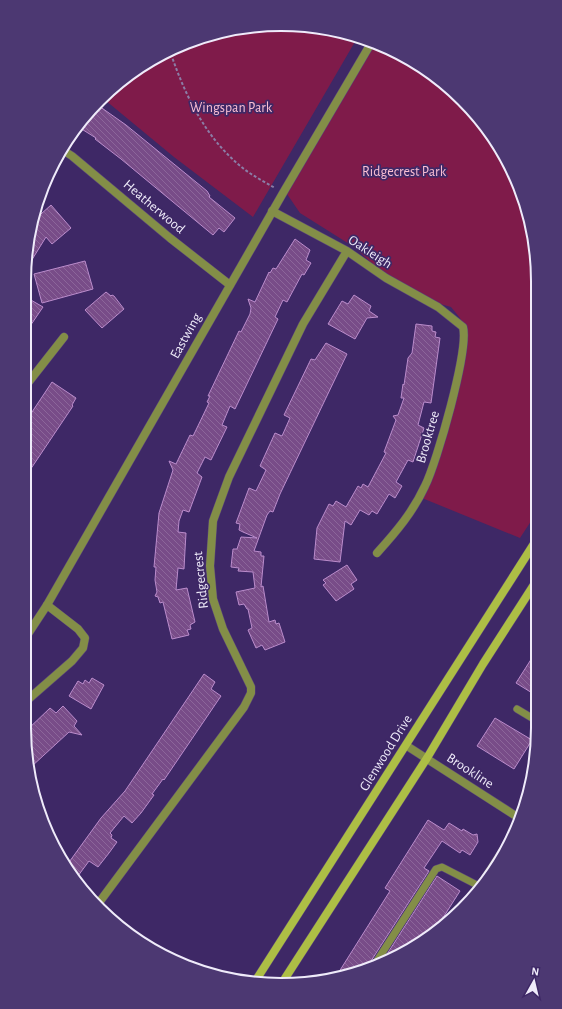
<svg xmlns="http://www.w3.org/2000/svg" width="562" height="1009" viewBox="0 0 562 1009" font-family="'Alegreya Sans',sans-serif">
<defs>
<pattern id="building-back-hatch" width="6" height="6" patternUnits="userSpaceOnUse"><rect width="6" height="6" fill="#784c88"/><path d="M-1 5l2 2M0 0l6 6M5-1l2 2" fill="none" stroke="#8c669a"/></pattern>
</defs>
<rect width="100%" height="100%" fill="#3e2866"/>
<path fill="#7f1b4a" d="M314,26L356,40L253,217L174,157L105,100L124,77L214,33Z
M372,46L409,58L451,88L495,138L524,198L536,248L537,512L520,538L417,496L438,442L448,404L464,331L460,318L451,307L433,302L410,290L376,267L354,247L300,213L287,194Z"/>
<path fill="url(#building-back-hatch)" stroke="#bb8ccc" d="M99,106L126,125L207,191L210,196L209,197L235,218L224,232L219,228L213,235L121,159L95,139L96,138L80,128Z
M51,205L71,228L52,244L46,237L25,271L31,223Z
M295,239L310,250L306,260L311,263L304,275L302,274L287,302L283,300L275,317L278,319L235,409L230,406L222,425L227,427L211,460L205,457L197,473L202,477L189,512L183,510L179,521L178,532L186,533L185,550L184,569L178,568L176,590L187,588L195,622L190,625L191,629L187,630L189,635L172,639L163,602L160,603L158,597L155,596L157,592L155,580L156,567H154L159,513L173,470L169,461L176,464L190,435L193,436L195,432L209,403L207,402L210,396H208L239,331L241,332L250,314L251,308L248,299L255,302L269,272L270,273L273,268L276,269Z
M85,261L93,289L42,303L34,274Z
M106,292L111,296L112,295L114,296L124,309L102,328L85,310Z
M354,295L371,306L369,311L378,317L367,318L355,339L328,324L342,301L348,304Z
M24,296L43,307L24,335Z
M416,324L432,326V331L436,332L435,337L440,338L431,403L424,402L418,425L424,428L413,462L408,460L396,482L402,486L395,498L389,494L377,514L372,511L369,515L360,510L351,525L345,521L340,562L314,559L317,528L329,504L333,506L336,501L346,507L358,486L361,488L363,484L368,487L386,453L384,452L396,420L393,416L398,415L404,398H401L403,384L404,385L408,358L412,353Z
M326,343L347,354L280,494L273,512L270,511L267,515L254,551L261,552V556H264L261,587L263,586L269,622L275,620L276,624L279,623L285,642L265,650L262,645L256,648L248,630L252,628L248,609H247L244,604L239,605L236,592L255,588L253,572L238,571L239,568L231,567L233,549H237L241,537L257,538L243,532L239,530L240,524L236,523L249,488L256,491L266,470L260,466L275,433L282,436L290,418L284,415L311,359L315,360Z
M52,382L76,398L72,405L73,406L24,479V424Z
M347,565L357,580L351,584L354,589L336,601L323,585L326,583L323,580Z
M537,650V696L516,683Z
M204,674L215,682L211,689L221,696L164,780L163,779L152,794L154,795L141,813L132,823L124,816L110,833L112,835L111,838L117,842L109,853L98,867L89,861L75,880L67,865L101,818L125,791Z
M92,678L104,685L91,709L69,696L78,681L83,684L85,680L89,683Z
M63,706L77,721L74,726L82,735L69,732L31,767L25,732L50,708L56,713Z
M495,718L532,740L514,769L477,746Z
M428,820L444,830L449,823L462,831L463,829L473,835L477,834L478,842L470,855L462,850L460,853L442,841L424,868L429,871L369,964L368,968L337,975L390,891L385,888Z
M437,876L460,891L434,932L380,965Z"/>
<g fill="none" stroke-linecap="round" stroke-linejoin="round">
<defs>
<path id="service" d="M517,709L537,721
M482,882L513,834
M373,967L436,869L442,867L479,886"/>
<path id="minor" d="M61,149L72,156L170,238L230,285
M272,211L347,251L386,278L438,307L463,327C469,350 437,462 425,486C413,512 396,532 377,553
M24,388L64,337
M24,703L72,661L83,648L85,638L78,629L47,605
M407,746L519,818
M98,904L244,707L251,693V687L223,629L213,599L210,566L213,521L229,477L303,324L347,251"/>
<path id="tertiary" d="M24,640L47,605L283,193L370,45"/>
<path id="secondary" d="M256,980L537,539
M282,983L427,758L483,664L537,580"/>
</defs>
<use href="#service" stroke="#57437b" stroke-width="8"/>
<use href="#minor" stroke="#57437b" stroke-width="9"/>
<use href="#tertiary" stroke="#57437b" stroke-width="9"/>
<use href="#secondary" stroke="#57437b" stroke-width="9"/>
<path stroke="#8b7da6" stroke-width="2" stroke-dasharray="3 2" stroke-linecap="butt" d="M171,54C186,98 207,140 244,169C253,176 265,182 275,188"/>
<use href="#service" stroke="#838e47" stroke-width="7"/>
<use href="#minor" stroke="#838e47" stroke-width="8"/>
<use href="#tertiary" stroke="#838e47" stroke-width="8"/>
<use href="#secondary" stroke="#adbe45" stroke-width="8"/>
</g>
<g text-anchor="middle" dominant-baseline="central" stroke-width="3.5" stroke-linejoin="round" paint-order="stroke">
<g font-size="14" fill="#fbbfd3" stroke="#3e2866">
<text x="231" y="108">Wingspan Park</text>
<text x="404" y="172">Ridgecrest Park</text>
</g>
<g font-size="14" fill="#efebfa" stroke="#3e2866">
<text transform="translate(154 207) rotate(40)">Heatherwood</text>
<text transform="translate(370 252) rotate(33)">Oakleigh</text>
<text transform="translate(186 336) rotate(-61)">Eastwing</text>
<text transform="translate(428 437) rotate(-74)">Brooktree</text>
<text transform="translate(201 580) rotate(-96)">Ridgecrest</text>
<text transform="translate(386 753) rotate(-58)">Glenwood Drive</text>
<text transform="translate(470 771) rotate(33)">Brookline</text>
</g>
</g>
<path d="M0 0H562V1009H0ZM281 31H281A250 250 0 0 1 531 281V728A250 250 0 0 1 281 978H281A250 250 0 0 1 31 728V281A250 250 0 0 1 281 31Z" fill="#4c3872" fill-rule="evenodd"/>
<path fill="none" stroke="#efebfa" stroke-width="2" d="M281 31H281A250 250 0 0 1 531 281V728A250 250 0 0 1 281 978H281A250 250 0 0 1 31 728V281A250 250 0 0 1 281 31Z"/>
<g transform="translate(534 981) rotate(8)" stroke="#3e2866" stroke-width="3" paint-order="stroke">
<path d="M0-3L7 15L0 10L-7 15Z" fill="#efebfa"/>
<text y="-6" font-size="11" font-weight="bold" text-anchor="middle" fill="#efebfa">N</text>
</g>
</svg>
